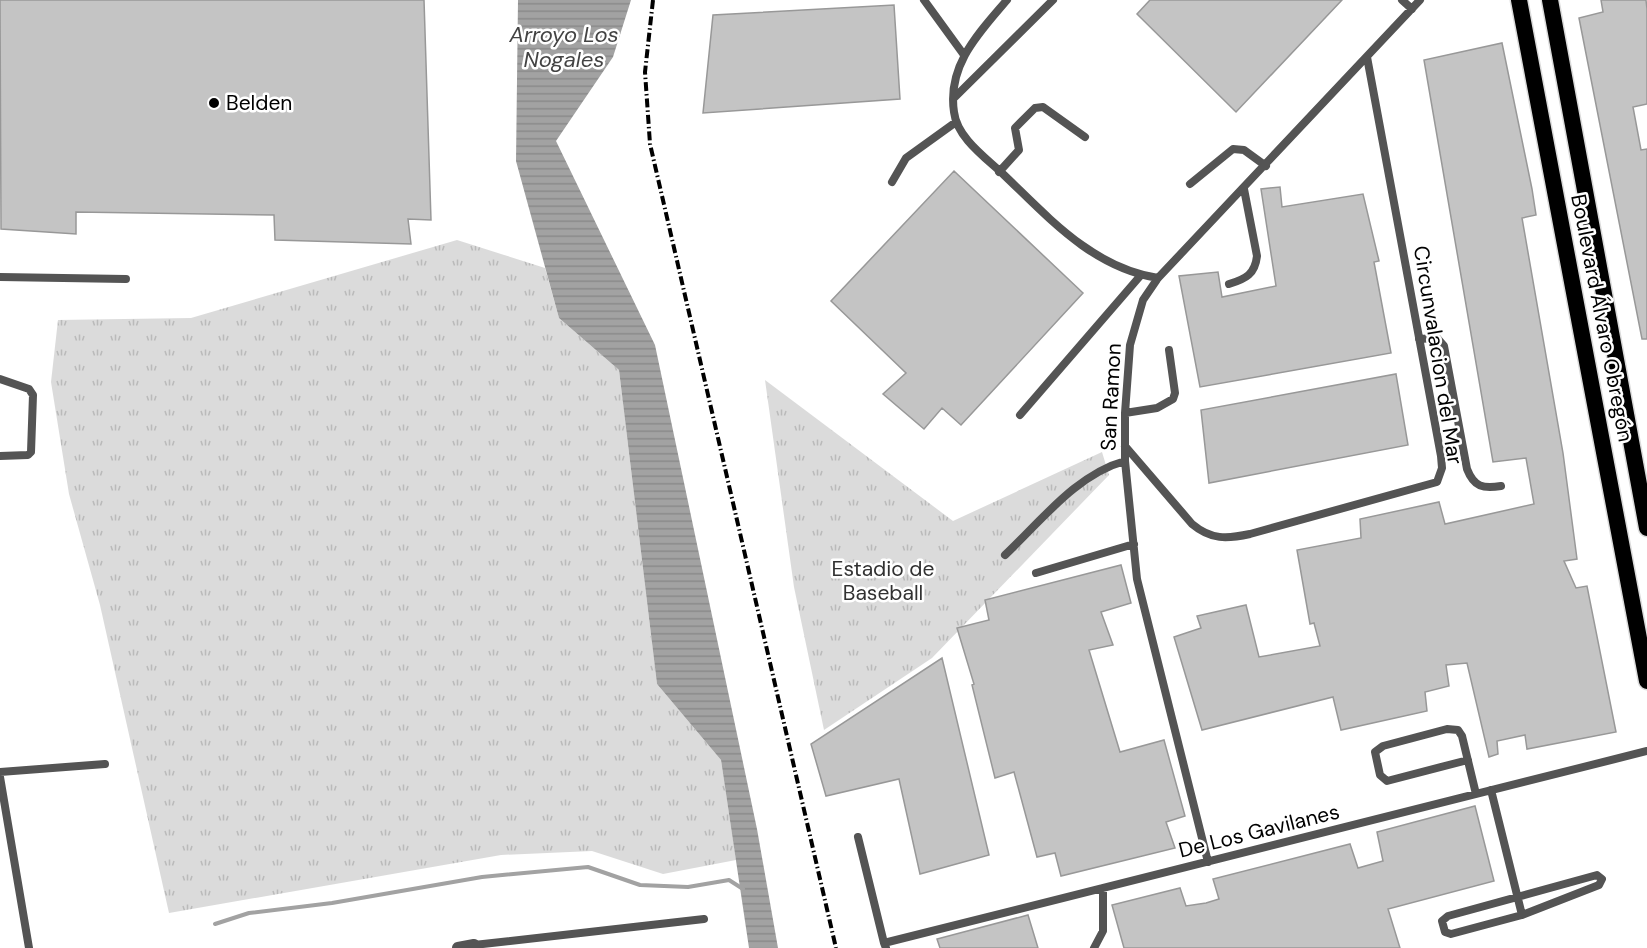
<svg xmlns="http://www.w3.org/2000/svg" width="1647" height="948" viewBox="0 0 1647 948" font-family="'DM Sans',sans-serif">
<defs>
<pattern id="grass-tufts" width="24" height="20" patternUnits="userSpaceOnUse" patternTransform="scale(1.5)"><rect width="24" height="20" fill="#dbdbdb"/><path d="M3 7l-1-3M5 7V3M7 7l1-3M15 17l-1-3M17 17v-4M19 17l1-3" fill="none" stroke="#bababa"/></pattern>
<pattern id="water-rules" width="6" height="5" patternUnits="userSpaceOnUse" patternTransform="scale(1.5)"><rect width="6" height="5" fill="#a2a2a2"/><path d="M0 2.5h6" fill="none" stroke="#8a8a8a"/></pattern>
</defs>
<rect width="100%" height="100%" fill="#fff"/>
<path fill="url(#grass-tufts)" d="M457,240L545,268L559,318L619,370L657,684L721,760L736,860L663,874L592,851L501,855L169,913L100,605L69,494L51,382L58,320L191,318Z
M765,380L953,521L1102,452L1109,475L932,658L824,730L794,587Z"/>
<path fill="url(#water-rules)" d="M518,0H631L613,57L556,141L655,345L757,829L778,948H749L721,760L657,684L619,370L559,318L516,161Z"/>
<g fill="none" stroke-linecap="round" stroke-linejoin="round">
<path stroke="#a2a2a2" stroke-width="4" d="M215,924L249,913L332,903L482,877L588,867L640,885L688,887L729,880L743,889"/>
</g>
<path fill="#c4c4c4" stroke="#989898" stroke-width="1.5" d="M0,0H424L431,220L408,219L411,244L275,240L274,215L76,212V234L1,229Z
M1150,0H1342L1236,112L1137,14Z
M1601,0H1646L1647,9V104L1633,107L1641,150L1647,149V339H1642L1579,18L1603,12Z
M894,5L900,99L703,113L713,15Z
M1502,43L1532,189L1536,215L1522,218L1563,453L1577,559L1564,561L1576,588L1587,586L1616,732L1527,749L1525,735L1497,741L1498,754L1489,757L1467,663L1446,665L1449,686L1425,692L1427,711L1341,730L1333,697L1202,730L1174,637L1201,628L1197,616L1246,605L1259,657L1320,646L1314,623L1310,624L1297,550L1361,538L1360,519L1439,502L1445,524L1534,504L1526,458L1493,462L1424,60Z
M954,171L1083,293L961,425L942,408L924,429L883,394L906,373L831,301Z
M1280,187L1282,207L1363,194L1379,261L1374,262L1391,353L1200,387L1179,276L1218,272L1222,297L1276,286L1261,189Z
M1396,374L1408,445L1209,483L1201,410Z
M1121,565L1131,603L1101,612L1113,645L1089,650L1120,752L1164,740L1185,816L1166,822L1175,848L1061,876L1055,853L1037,857L1014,772L995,778L972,685L974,684L957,628L989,620L985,600Z
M942,658L989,855L920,874L899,779L826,796L811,744Z
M1475,806L1494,881L1388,909L1400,948H1124L1112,905L1180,888L1186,906L1206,903L1219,899L1213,879L1350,844L1358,868L1383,861L1377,832Z
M1028,915L1038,948H940L937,939Z"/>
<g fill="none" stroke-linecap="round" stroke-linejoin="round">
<defs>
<path id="trunk" d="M1519,0L1647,681
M1550,0L1647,528"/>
</defs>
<use href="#trunk" stroke="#dbdbdb" stroke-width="19"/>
<path stroke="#545454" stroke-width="8" d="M924,0L964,55
M1007,0C979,33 947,65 954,112C957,138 986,158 1004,175C1049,218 1093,268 1158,278
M1402,0L1412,9
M954,98L1053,0
M999,172L1019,150L1015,128L1035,108L1043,107L1085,137
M892,182L906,158L956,122
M1190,184L1233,149L1244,150L1266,166
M0,277L126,279
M1229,284C1246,279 1255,274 1257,256L1244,189
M1419,339L1437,338L1444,346L1467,469C1474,487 1483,489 1501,486
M0,379L29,389L33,395L31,452L28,455L0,456
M1125,413L1157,408L1173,399L1175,393L1169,350
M1020,415L1141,275
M1125,446L1192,524C1211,540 1227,539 1250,534L1437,482L1442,468L1441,456L1367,57
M1005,555C1041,521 1077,474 1125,461
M1036,573L1134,544
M1468,760L1387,781L1380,775L1375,752L1383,746L1447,729L1458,730L1462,736L1476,794
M0,772L105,764
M0,777L29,948
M1491,790L1522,915
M858,837L884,943
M1208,862L1137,579L1125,461V413L1130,345L1143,300L1158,278L1420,0
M1597,875L1602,879L1599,885L1522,915L1451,934L1445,932L1442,921L1448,916Z
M474,945L704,919
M886,948L884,943L1647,751
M1094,948L1103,931V888"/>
<path stroke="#545454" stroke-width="12" d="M458,948L474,945V948"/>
<use href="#trunk" stroke="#000" stroke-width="16"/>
<path stroke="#000" stroke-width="4" stroke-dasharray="9 3 1.5 3" stroke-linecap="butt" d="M653,0L645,72L650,144L836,948"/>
</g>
<circle fill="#000" stroke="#fff" stroke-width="2" cx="214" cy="103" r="6"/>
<g text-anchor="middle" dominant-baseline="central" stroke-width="5" stroke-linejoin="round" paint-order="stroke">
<g font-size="21" fill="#000" stroke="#fff" text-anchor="start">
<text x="226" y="103">Belden</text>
</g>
<g font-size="21" fill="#000" stroke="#fff">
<text transform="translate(1602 318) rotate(79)">Boulevard Álvaro Obregón</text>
<text transform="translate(1438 355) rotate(81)">Circunvalacion del Mar</text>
<text transform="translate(1111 397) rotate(-87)">San Ramon</text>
<text transform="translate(1259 831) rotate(-14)">De Los Gavilanes</text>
</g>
<g font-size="21" fill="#323232" stroke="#fff">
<text x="883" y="569">Estadio de<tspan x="883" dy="24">Baseball</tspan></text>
</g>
<g font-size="22" font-style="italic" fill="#434343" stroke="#fff">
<text x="564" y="34">Arroyo Los<tspan x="564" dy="25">Nogales</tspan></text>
</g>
</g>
</svg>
